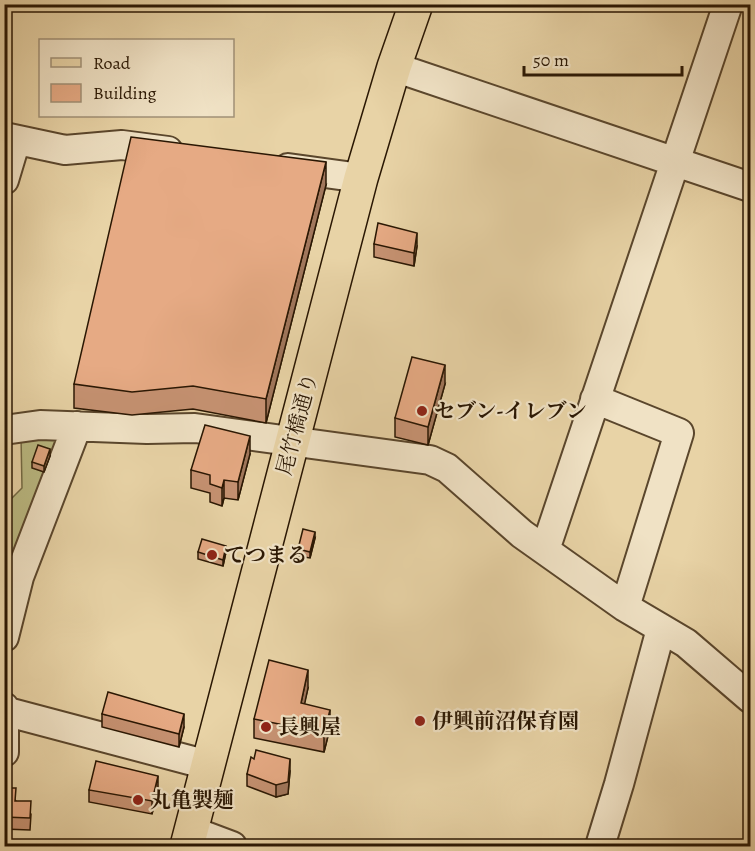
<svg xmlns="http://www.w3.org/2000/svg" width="755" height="851" viewBox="0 0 755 851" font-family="Alegreya,'Noto Serif JP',serif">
<rect width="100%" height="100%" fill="#e8d3a6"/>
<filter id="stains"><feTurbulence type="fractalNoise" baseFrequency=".00333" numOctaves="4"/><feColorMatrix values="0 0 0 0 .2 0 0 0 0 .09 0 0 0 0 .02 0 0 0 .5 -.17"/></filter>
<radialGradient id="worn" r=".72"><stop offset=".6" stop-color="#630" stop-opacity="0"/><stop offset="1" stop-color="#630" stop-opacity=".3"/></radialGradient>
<path fill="#bbbb83" stroke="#726943" stroke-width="1.5" d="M56,432L60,444L5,596V501H9L22,488L21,436Z"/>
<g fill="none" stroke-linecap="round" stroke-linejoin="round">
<defs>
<path id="minor" d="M394,67L750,187
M4,137L65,150L122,145L168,151
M288,168L361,178
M4,180L16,140
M595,399L679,433L625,607
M4,430L40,425L147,429L195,428L430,460L447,468L522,534L625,607L686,643L750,698
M545,550L728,4
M4,637L19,577L77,426
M4,707V752
M4,711L208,765
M192,831L232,846
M600,846L619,784L661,629"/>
<path id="major" d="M187,846L361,178L394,67L416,4"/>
</defs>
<use href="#minor" stroke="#5a462c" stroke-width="32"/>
<use href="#major" stroke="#2a1703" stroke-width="36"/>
<use href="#minor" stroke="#f0e2c5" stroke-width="28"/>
<use href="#major" stroke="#e8d3a6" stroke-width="33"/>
</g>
<path fill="#c69272" stroke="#2a1703" stroke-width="1.5" d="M326,185L266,423L193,409L132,415L74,408V384Z
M374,244L417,246L414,266L374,257Z
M445,384L428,445L395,437V418Z
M250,454L238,500L224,498L222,506L210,502V493L191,488V470Z
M50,456L44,472L32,468V462Z
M315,538L310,558L298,556V549Z
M198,552H226L223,566L198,559Z
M308,688L304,704L330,728L324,752L254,738V719Z
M102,714L184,727L179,747L102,727Z
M290,771L288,794L276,797L247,786V774Z
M4,788L16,801L31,814L30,830L4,829Z
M158,789L152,814L89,802V790Z"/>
<path fill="#a1775c" stroke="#2a1703" stroke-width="1.5" d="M326,162V185L266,423V399Z
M417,233V246L414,266V253Z
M445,365V384L428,445V427Z
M250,436V454L238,500V482Z
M50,449V456L44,472V466Z
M224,480V498L222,506V488Z
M315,532V538L310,558V552Z
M226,546V552L223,566V560Z
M308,670V688L301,721V703Z
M330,710V728L324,752V733Z
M184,714V727L179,747V734Z
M290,759V771L288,794L276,797V785Z
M158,776V789L152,814V801Z"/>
<path fill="#e6aa84" stroke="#2a1703" stroke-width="1.5" d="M131,137L326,162L266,399L193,386L132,392L74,384Z
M378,223L417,233L414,253L374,244Z
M412,357L445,365L428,427L395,418Z
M205,425L250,436L238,482L224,480L222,488L210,484V475L191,470Z
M38,445L50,449L44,466L32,462Z
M303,529L315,532L310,552L298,549Z
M202,539L226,546L223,560L198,552Z
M269,660L308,670L301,703L330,710L324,733L254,719Z
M108,692L184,714L179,734L102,714Z
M256,750L290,759L288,782L276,785L247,774L251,757L254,759Z
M96,761L158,776L152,801L89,790Z
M4,788H16L15,801H31L30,818L4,817Z"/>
<g fill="#8f2418" stroke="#f0e2c5" stroke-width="2">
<circle cx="422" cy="411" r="6"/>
<circle cx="212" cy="555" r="6"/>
<circle cx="420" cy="721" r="6"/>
<circle cx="266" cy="727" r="6"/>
<circle cx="138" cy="800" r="6"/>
</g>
<g text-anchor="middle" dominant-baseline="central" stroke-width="4.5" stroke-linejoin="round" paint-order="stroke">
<g font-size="21" font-weight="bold" fill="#2a1703" stroke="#f0e2c5" text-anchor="start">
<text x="434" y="411">セブン-イレブン</text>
<text x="224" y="555">てつまる</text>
<text x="432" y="721">伊興前沼保育園</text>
<text x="278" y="727">長興屋</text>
<text x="150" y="800">丸亀製麺</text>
</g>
<g font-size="21" fill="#2a1703" stroke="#f0e2c5">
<text transform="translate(297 424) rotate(-75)">尾竹橋通り</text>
</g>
</g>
<rect width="755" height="851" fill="none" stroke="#e8d3a6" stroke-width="24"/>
<rect x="6" y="6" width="743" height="839" fill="none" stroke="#2a1703" stroke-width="3"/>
<rect x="12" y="12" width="731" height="827" fill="none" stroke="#2a1703" stroke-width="1.5"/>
<rect x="39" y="39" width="195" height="78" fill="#f0e2c5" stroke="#a19177" stroke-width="1.5"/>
<rect x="51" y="58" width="30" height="9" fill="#e8d3a6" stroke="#a19177" stroke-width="1.5"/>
<text x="93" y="69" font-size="18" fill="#2a1703">Road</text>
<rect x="51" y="84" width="30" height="18" fill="#e6aa84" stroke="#a19177" stroke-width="1.5"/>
<text x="93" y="99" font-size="18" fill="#2a1703">Building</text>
<path d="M524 66v9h158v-9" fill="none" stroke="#2a1703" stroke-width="3"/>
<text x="533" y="66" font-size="18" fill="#2a1703" stroke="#f0e2c5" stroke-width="4.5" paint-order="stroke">50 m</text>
<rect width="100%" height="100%" filter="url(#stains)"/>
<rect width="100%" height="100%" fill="url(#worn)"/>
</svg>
